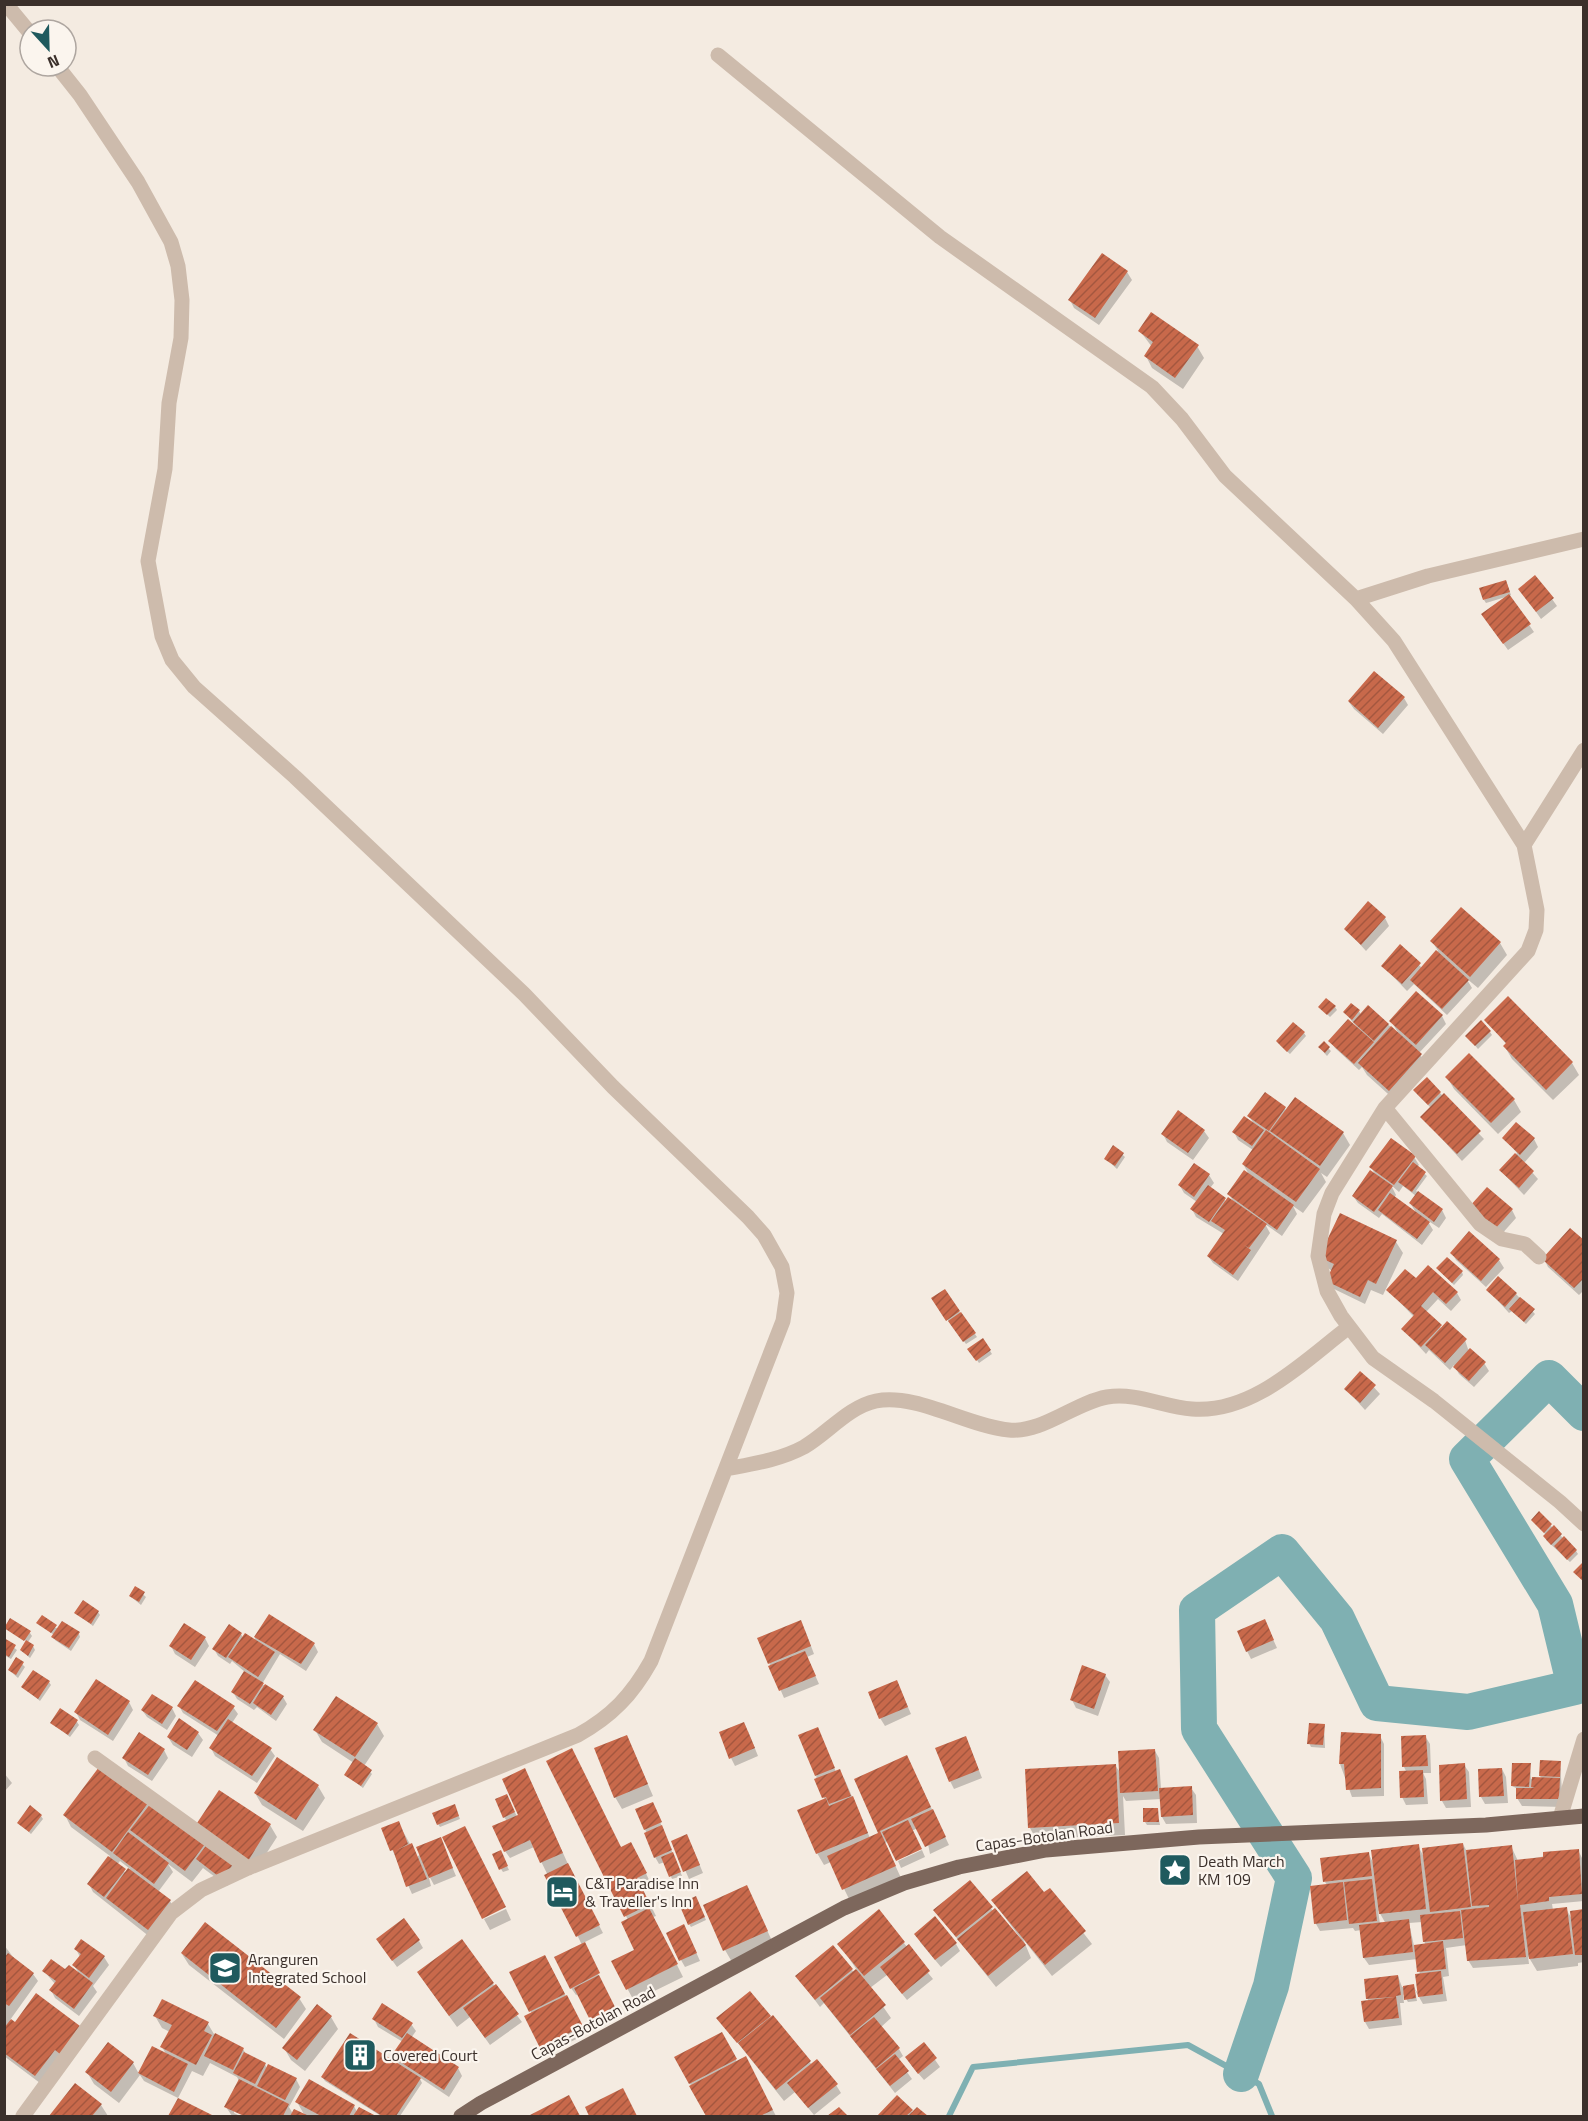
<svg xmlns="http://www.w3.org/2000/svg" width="1588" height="2121" viewBox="0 0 1588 2121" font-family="'Titillium Web',sans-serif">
<defs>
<pattern id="building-hatch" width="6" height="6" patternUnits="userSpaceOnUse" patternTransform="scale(1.5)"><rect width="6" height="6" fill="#c8694b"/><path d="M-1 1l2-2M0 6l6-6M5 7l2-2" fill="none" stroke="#a4573f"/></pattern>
</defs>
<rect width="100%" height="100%" fill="#f4ebe1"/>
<path fill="#0003" fill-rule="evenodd" d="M1127,272L1132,280L1099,325L1074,308L1070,300Z
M1140,331L1197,346L1204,358L1183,389L1152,368L1146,356L1152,347Z
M1506,581L1511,595L1509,596L1534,632L1508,650L1488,622L1509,596L1486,603L1484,600Z
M1520,589L1552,599L1557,606L1541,619Z
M1404,698L1408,705L1383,734L1354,709L1349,702Z
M1461,909L1500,943L1507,955L1478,988L1466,978L1472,988L1447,1015L1414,984L1407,991L1383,966L1400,946L1422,968L1438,951L1432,941Z
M1385,918L1389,926L1366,951L1346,929Z
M1320,1007H1335L1337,1010L1330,1017Z
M1368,1007L1399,1034L1391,1021L1442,1016L1446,1024L1419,1053L1428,1067L1397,1102L1367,1075L1362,1067L1359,1070L1335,1048L1330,1041L1360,1031L1347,1015L1359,1011L1361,1015Z
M1486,1020L1531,1022L1572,1063L1579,1075L1553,1100L1512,1059L1505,1047L1507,1045Z
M1490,1032L1492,1035L1478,1049L1467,1036Z
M1304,1033L1306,1036L1290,1054L1280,1045Z
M1324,1044L1331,1051L1327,1056L1320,1048Z
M1447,1077L1514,1100L1521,1112L1498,1134L1454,1089Z
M1440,1093L1484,1139L1462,1161L1422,1117L1431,1108L1417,1094Z
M1295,1099L1343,1133L1350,1145L1327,1177L1321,1173L1326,1182L1303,1213L1293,1206L1297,1214L1282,1236L1265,1224L1270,1233L1238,1281L1213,1263L1208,1256L1224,1234L1196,1217L1192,1209L1197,1202L1184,1193L1180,1186L1195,1165L1209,1175L1214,1183L1210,1188L1227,1202L1234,1203L1229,1194L1250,1176L1243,1164L1253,1150L1238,1140L1234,1132L1255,1126L1249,1116L1285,1108L1286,1111Z
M1204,1131L1209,1138L1193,1160L1167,1142L1163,1134Z
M1504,1138L1534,1139L1538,1147L1524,1163L1538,1179L1524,1195L1501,1171L1517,1153Z
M1114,1147L1125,1157L1117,1169L1106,1159Z
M1414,1157L1419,1165L1417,1167L1427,1176L1416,1191L1442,1210L1446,1218L1439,1228L1427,1220L1433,1230L1422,1245L1382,1214L1379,1218L1358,1203L1353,1196L1376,1176L1371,1167ZM1391,1185L1399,1192L1403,1186L1416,1196L1410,1203L1417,1214L1394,1198L1396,1195Z
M1512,1210L1516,1218L1500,1236L1476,1214Z
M1469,1233L1499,1260L1504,1268L1486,1287L1456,1260L1452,1253Z
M1396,1242L1403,1253L1383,1295L1371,1290L1365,1304L1332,1288V1271L1328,1268L1321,1257Z
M1584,1242V1290L1579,1295L1548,1267L1544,1259Z
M1438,1269L1462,1272L1463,1275L1454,1285Z
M1416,1281L1457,1293L1461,1300L1451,1311L1438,1299L1426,1312L1442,1329L1465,1340L1468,1349L1484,1363L1489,1371L1474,1387L1459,1374L1454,1365L1450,1370L1429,1350L1426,1354L1403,1329L1414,1317L1388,1290Z
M1488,1290L1516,1294L1535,1314L1526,1324L1512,1311L1509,1313Z
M945,1291L977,1337L966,1344L937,1306Z
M983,1340L992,1354L979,1363L969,1349Z
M1361,1373L1380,1394L1365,1410L1346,1389Z
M1539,1514L1576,1551L1578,1554L1570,1562L1546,1540V1535L1535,1523Z
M136,1588L146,1597L141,1605L130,1596Z
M98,1612L100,1615L93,1626L76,1613Z
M270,1616L314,1644L318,1652L306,1671L280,1654L262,1684L283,1697L287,1704L276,1721L257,1707L254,1710L237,1699L233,1692L245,1672L232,1661L230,1664L218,1656L214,1649L241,1634L243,1638L254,1640Z
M38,1623L79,1634L80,1637L71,1651L55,1640L54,1635Z
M6,1627L30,1633L32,1636L28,1642Z
M1268,1628L1277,1648L1251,1659L1247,1651Z
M805,1630L814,1654L807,1657L819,1684L784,1698L759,1639Z
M205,1638L209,1646L195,1667L175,1654L171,1646Z
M4,1640L17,1650L11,1659L4,1655Z
M33,1646L35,1650L30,1658L21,1650Z
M17,1659L25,1667L18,1678L9,1670Z
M1105,1675L1110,1682L1098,1716L1076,1708L1072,1700Z
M49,1682L51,1685L40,1701L23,1687Z
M897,1682L911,1714L885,1726L880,1718Z
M129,1702L133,1710L113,1741L80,1720L76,1712Z
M179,1706L233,1707L238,1714L232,1723L270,1749L275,1756L257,1783L215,1756L211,1748L219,1736L183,1713Z
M172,1708L176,1716L167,1730L147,1717L142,1710Z
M77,1722L79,1725L70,1737L52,1723Z
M377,1724L384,1736L364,1766L372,1774L363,1788L346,1775L354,1763L322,1742L315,1730Z
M1324,1725L1325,1748L1311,1747L1309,1743Z
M748,1731L758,1756L735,1766L731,1758Z
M198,1733L203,1740L192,1757L173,1745L168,1737Z
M627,1736L653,1796L622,1809L615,1797Z
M821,1736L836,1772L844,1778L870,1838L880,1833L856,1780L907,1757L949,1845L930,1854L928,1844L918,1828L885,1843L901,1878L850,1901L831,1862L824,1865L817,1853L825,1800L816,1780Z
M1380,1736L1384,1744V1796L1352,1797L1340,1764Z
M1425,1736L1430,1744L1431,1773H1423L1426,1779L1428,1804L1406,1805L1402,1797L1407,1773L1404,1767Z
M969,1745L982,1778L954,1789L950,1781Z
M164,1750L168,1758L152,1781L128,1766L124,1758Z
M1155,1751L1159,1758L1161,1789L1191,1788L1196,1795L1197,1823L1166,1824L1162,1817L1161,1799L1126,1801L1123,1796L1125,1835L1036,1839L1030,1828L1115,1765L1121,1774Z
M548,1761L622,1848L637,1855L652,1886L643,1890L656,1916L653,1917L683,1977L634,2001L613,1962L636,1950L628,1920Z
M1560,1762L1563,1807L1522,1806L1517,1798L1518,1789L1512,1786L1530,1765L1531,1779H1542L1540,1776Z
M1464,1765L1469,1772L1471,1807L1446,1808L1442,1801Z
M1502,1769L1506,1777L1508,1803L1485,1804L1481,1797Z
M4,1773L12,1783L4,1792Z
M531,1782L572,1873L603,1933L583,1943L618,2015L595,2027L579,1994L576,1995L571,1988L582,1945L534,1847L510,1858L505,1851L507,1821L504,1817L508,1799L524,1830Z
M318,1786L325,1798L303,1831L262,1805L255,1793Z
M220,1792L270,1825L277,1837L255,1871L204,1838Z
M147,1804L233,1864L238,1872L227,1886L203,1868L192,1882L168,1864L173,1872L158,1892L170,1901L176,1913L155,1941L93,1892L89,1884L110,1856L71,1827L65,1815ZM120,1861L130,1869L126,1873L117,1865Z
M654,1807L682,1876L672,1879L665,1862L659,1864L655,1857L645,1829Z
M456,1809L460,1819L440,1827L438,1824Z
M1157,1809L1160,1825H1147L1145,1822Z
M41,1816L43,1819L31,1834L19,1823Z
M398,1822L417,1857L440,1838L456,1876L434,1885L428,1874L431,1886L412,1894L383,1829Z
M673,1842L691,1844L703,1873L689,1879Z
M1463,1844L1467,1852L1511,1846L1518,1861L1578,1850L1582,1858L1584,1901L1552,1904L1553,1910L1566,1909L1572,1919L1584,1911V1962L1578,1963V1966L1537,1971L1528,1956L1529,1964L1473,1968L1468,1960L1467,1945L1446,1948L1449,1976L1443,1977L1447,2001L1423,2004L1415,1990L1417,2001L1408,2002L1403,1994L1404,2003H1400L1402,2025L1369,2029L1365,2022L1368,2002L1366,1980L1398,1976L1402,1987L1413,1986L1419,1995L1420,1975L1417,1959L1369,1965L1364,1958L1361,1930L1355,1931L1353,1928L1320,1931L1316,1924L1312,1887L1327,1885L1325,1882L1368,1853L1374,1864L1418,1846L1425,1859ZM1378,1910L1386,1924H1380ZM1422,1922L1425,1945L1414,1946L1409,1923Z
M922,1850L925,1857L901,1868L898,1861Z
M500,1852L509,1870L503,1872L501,1869Z
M970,1882L993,1911L1021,1939L993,1901L1044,1894L1050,1890L1092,1944L1052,1976L1023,1939L1031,1958L996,1987L935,1911Z
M747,1887L773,1943L732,1962L725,1950Z
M697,1901L706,1920L691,1927L689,1924Z
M506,1909L511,1920L490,1930L484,1919Z
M878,1911L933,1979L907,2000L887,1975L870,1988L891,2018L881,2027L899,2049L903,2056L898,2060L912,2079L895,2093L824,2003L820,2007L797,1976L852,1970L854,1973L857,1970L839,1944Z
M688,1934L700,1961L685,1967L681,1960Z
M82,1941L104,1957L109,1965L93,1986L97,1992L79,2016L55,1998L51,1990L55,1984L44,1971L80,1975L74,1965L80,1957L76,1949Z
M419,1941L423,1948L397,1967L382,1946Z
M920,1942L956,1944L960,1951L941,1967Z
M4,1945L16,1961L33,1974L38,1981L10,2020L21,2028L79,2027L40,2083L4,2056Z
M182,1954L299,1998L306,2009L284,2039L189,1965Z
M549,1964L586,2034L545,2055L526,2017L532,2014L511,1973Z
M426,1984H493L522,2022L490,2045L470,2017L457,2027Z
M318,2006L331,2017L338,2029L305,2071L291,2060L284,2048Z
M155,2016L208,2024L214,2034L243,2049L247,2056L265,2064L267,2069L296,2079L300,2087L289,2107L293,2114L295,2111L305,2116L297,2102L354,2106L357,2112L359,2109L373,2116H247L234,2110V2113L240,2116H232L226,2107L239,2081L237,2077L210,2063L203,2076L192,2071L178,2098L144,2081L140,2075L119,2103L94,2084L87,2072L108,2044L133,2063L139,2074L152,2048L166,2054L162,2047L170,2032L162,2028Z
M769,2017L771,2019L773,2017L812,2065L836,2085L841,2093L814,2115L795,2092L784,2101L718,2018Z
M374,2019L411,2024L416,2031L411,2038L458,2068L462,2076L449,2097L419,2077L422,2083L400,2116H381L325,2081L323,2078L399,2066L393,2056L403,2042L378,2027Z
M722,2034L737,2062L752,2070L776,2116H707L676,2057Z
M924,2044L940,2067L924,2080L911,2065Z
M75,2085L101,2105L108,2116H51Z
M569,2097L580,2116H532Z
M897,2097L913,2113L917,2109L926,2116H879Z
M178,2100L211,2116H170Z
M631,2106L636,2116H591L587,2108Z"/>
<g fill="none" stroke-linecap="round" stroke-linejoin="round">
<path stroke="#7fb0b2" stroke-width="6" d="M949,2116L973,2067L1188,2045L1259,2084L1272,2116"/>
<path stroke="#7fb0b2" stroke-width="36" d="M1241,2074L1271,1986L1294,1878L1199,1729L1197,1610L1282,1552L1337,1619L1377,1703L1468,1712L1575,1687L1555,1604L1467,1459L1549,1378L1584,1413"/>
</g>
<path fill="url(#building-hatch)" d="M1102,253L1128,271L1095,318L1068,300Z
M1151,312L1199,345L1175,378L1144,356L1153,342L1138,331Z
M1535,575L1554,598L1536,612L1518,589Z
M1506,580L1510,592L1483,600L1479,588Z
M1509,594L1531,624L1503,644L1481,614Z
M1374,671L1405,697L1378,728L1348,701Z
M1368,901L1386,917L1361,945L1344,929Z
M1461,907L1501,942L1470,977L1430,941Z
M1400,944L1421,963L1402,984L1381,966Z
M1436,950L1469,980L1442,1009L1410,980Z
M1416,991L1443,1015L1416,1045L1389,1021Z
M1508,996L1573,1062L1546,1090L1503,1046L1506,1043L1484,1020Z
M1326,998L1336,1006L1327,1015L1318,1007Z
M1351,1003L1360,1010L1352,1020L1343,1012Z
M1368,1005L1389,1024L1374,1041L1353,1022Z
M1348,1019L1374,1042L1354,1064L1328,1041Z
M1481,1020L1491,1031L1475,1046L1465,1036Z
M1293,1022L1305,1032L1287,1052L1276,1041Z
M1391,1026L1422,1054L1389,1091L1358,1063Z
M1324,1041L1330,1047L1325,1053L1318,1047Z
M1469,1053L1515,1099L1491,1123L1445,1077Z
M1427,1077L1441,1092L1428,1105L1413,1090Z
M1265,1092L1286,1107L1269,1131L1247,1116Z
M1444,1093L1481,1131L1457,1154L1420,1117Z
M1295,1097L1344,1132L1320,1166L1270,1131Z
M1178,1110L1205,1130L1188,1153L1161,1134Z
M1244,1116L1264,1130L1252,1146L1232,1132Z
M1516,1122L1535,1138L1520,1155L1502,1138Z
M1266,1130L1320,1169L1296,1202L1242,1164Z
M1391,1138L1416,1156L1394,1185L1369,1167Z
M1113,1145L1124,1153L1115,1166L1104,1159Z
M1515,1153L1534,1171L1519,1188L1499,1170Z
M1413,1162L1426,1172L1412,1192L1398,1182Z
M1194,1163L1210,1174L1194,1197L1178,1185Z
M1244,1170L1294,1205L1277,1230L1227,1194Z
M1370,1170L1393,1186L1374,1212L1352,1196Z
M1208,1185L1226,1198L1209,1222L1190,1209Z
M1487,1187L1513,1209L1495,1229L1469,1207Z
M1418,1191L1443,1209L1434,1222L1409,1203Z
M1390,1193L1430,1222L1417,1239L1378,1210Z
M1228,1197L1267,1224L1249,1248L1244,1245L1251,1250L1233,1275L1207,1256L1225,1230L1211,1221Z
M1340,1213L1397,1240L1376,1284L1368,1280L1360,1297L1326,1281L1334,1264L1319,1257Z
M1570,1228L1584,1240V1278L1574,1288L1542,1259Z
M1469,1231L1500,1259L1481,1281L1450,1253Z
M1447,1257L1463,1271L1452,1283L1436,1268Z
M1428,1265L1458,1292L1446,1304L1433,1292L1421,1306L1442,1325L1421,1347L1401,1329L1414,1315L1386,1290L1405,1269L1416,1278Z
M1498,1276L1517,1293L1505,1307L1486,1290Z
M945,1289L960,1311L946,1321L931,1298Z
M1520,1297L1535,1309L1524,1322L1509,1309Z
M961,1312L976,1333L963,1342L948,1321Z
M1447,1321L1467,1339L1445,1363L1425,1345Z
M983,1338L991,1350L976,1361L967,1349Z
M1470,1348L1486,1362L1469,1381L1453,1367Z
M1360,1371L1376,1385L1360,1403L1344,1389Z
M1539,1511L1552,1524L1544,1533L1531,1520Z
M1554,1525L1562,1534L1551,1545L1543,1536Z
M1564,1536L1577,1550L1567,1560L1554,1546Z
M1584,1561V1582L1573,1572Z
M135,1586L145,1592L139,1602L129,1596Z
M83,1600L99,1611L91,1624L74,1613Z
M269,1614L315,1643L301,1664L254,1637Z
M42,1615L57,1625L51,1633L36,1623Z
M10,1618L31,1631L24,1641L4,1628Z
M1265,1619L1274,1640L1246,1652L1237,1631Z
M801,1620L811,1646L768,1664L757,1638Z
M62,1621L80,1632L69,1648L51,1637Z
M184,1623L206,1637L191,1660L169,1646Z
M229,1624L242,1633L226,1658L212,1649Z
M245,1633L275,1652L258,1677L228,1657Z
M4,1638L16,1645L9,1657L4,1654Z
M26,1640L34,1645L28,1656L20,1650Z
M805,1651L816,1676L779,1691L768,1666Z
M16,1657L24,1662L16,1675L8,1670Z
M1082,1665L1106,1674L1094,1709L1070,1700Z
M33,1670L50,1681L38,1699L21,1687Z
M244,1671L264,1683L250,1704L231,1692Z
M96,1679L130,1701L108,1735L74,1712Z
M195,1680L235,1706L217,1731L177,1706Z
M897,1680L908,1707L879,1719L868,1692Z
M265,1684L284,1696L271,1715L253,1703Z
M152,1694L173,1707L162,1724L141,1710Z
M336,1696L378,1723L355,1757L313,1730Z
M60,1708L78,1720L68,1735L50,1723Z
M179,1718L199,1732L187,1750L167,1737Z
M228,1719L272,1748L252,1776L209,1748Z
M744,1722L755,1748L729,1759L719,1732Z
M1309,1723L1325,1724L1323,1745L1307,1744Z
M818,1727L835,1768L815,1776L798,1735Z
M139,1732L165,1749L148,1775L122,1758Z
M1341,1732L1381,1734V1788L1346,1790L1344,1764H1339Z
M627,1735L648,1784L614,1798L594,1748Z
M1426,1735L1428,1766L1402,1767L1401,1736Z
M966,1736L979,1770L949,1782L935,1748Z
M572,1748L621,1847L631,1842L647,1873L637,1878L650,1904L624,1917L546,1761Z
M1155,1749L1158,1791L1120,1793L1118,1751Z
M907,1755L931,1807L880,1831L896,1866L842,1890L827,1856L878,1833L854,1779Z
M277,1757L319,1785L296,1820L254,1793Z
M355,1758L372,1770L361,1786L344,1775Z
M1540,1760L1561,1761L1560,1777L1539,1776Z
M1465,1763L1467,1799L1440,1801L1439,1765Z
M1512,1763H1531L1529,1787L1511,1786Z
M1116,1764L1119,1823L1028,1828L1025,1769Z
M99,1767L148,1803L112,1852L63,1815Z
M525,1768L563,1853L540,1863L530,1840L504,1852L492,1826L518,1815L502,1779Z
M1502,1768L1504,1796L1479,1797L1478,1769Z
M840,1769L851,1796L829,1804L826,1797L822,1798L814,1779Z
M1423,1770L1424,1797L1400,1798L1399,1771Z
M1532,1777L1560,1778L1559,1799H1516V1788H1535L1531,1787Z
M1192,1786L1193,1815L1161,1817L1159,1788Z
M219,1790L271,1824L248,1861L195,1826Z
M507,1794L515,1812L503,1818L495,1799Z
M853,1796L868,1833L816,1854L797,1810L826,1798L829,1806Z
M653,1802L662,1822L644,1830L635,1809Z
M151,1803L205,1844L185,1871L130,1830Z
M455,1804L459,1816L437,1825L432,1813Z
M30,1805L42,1815L29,1832L17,1823Z
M1143,1808H1158L1159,1822H1143Z
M933,1809L946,1837L925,1847L911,1819Z
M908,1820L922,1849L896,1861L882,1832Z
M399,1821L408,1844L397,1850L412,1843L427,1879L406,1887L393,1850L390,1851L381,1828Z
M662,1825L672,1850L654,1858L644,1833Z
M465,1826L506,1907L482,1919L442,1837Z
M128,1832L169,1863L154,1884L113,1853Z
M687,1834L700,1865L683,1872L671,1841Z
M441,1837L453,1868L429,1878L416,1847Z
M208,1843L234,1863L222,1879L196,1859Z
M1463,1843L1471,1907L1430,1912L1422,1848Z
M1419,1844L1426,1909L1379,1914L1371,1850Z
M1512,1845L1518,1902L1515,1860L1543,1857V1852L1579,1849L1582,1894L1549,1897V1901L1520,1905L1526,1957L1467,1961L1461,1910L1489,1907V1905L1472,1906L1466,1850Z
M501,1850L508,1866L499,1870L492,1854Z
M673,1852L681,1872L669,1877L661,1857Z
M1369,1852L1372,1876L1323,1882L1320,1858Z
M108,1856L126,1869L104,1897L87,1884Z
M568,1863L600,1925L576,1937L544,1875Z
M128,1868L171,1900L148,1930L106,1898Z
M1027,1871L1044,1892L1050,1888L1086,1931L1045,1965L991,1900Z
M1372,1879L1377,1921L1349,1924L1344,1882Z
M970,1880L993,1907L956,1937L933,1910Z
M1343,1882L1347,1920L1314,1924L1310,1886Z
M747,1885L768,1931L723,1951L703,1905Z
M696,1896L705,1917L688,1925L679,1904Z
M1567,1907L1573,1954L1529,1959L1523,1912Z
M649,1908L678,1964L626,1990L611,1961L634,1950L621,1922Z
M995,1908L1026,1945L988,1976L957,1939Z
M879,1909L905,1942L864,1976L837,1944Z
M1584,1909V1955H1575L1570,1911Z
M1460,1911L1463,1938L1423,1942L1420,1915Z
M935,1916L957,1943L935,1960L914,1934Z
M404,1918L420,1940L392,1961L376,1939Z
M1409,1919L1413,1952L1363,1958L1359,1925Z
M205,1922L301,1997L276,2028L181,1953Z
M684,1924L697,1953L679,1961L666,1933Z
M81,1939L105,1956L89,1978L72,1965L81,1954L74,1949Z
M462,1939L494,1983L449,2016L417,1972Z
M1443,1941L1446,1969L1417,1972L1414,1945Z
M585,1942L600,1973L570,1989L554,1957Z
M909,1944L930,1971L902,1994L880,1967Z
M833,1945L853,1969L815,2000L795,1976Z
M8,1953L34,1973L9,2006L4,2003V1958Z
M545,1955L565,1994L529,2012L509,1972Z
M51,1959L65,1969L69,1965L93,1983L74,2009L49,1990L56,1981L42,1971Z
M856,1969L886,2005L850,2035L820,1998Z
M1441,1971L1443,1994L1418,1997L1415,1974Z
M599,1975L615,2007L590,2020L574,1988Z
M1398,1975L1401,1995L1396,1996L1399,2018L1364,2022L1361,2001L1394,1997L1366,1999L1364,1979Z
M496,1984L519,2014L485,2038L463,2008Z
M1414,1984L1416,1998L1404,2000L1403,1986Z
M750,1991L771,2016L737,2043L716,2018Z
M36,1993L80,2026L60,2054L55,2050L35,2076L4,2053V2028L11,2019L15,2022Z
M567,1995L583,2026L540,2048L524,2016Z
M162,1999L209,2022L204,2031L212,2035L196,2065L160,2047L172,2025L153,2016Z
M382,2003L413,2023L402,2038L372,2019Z
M317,2004L332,2016L297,2060L282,2048Z
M773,2015L811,2061L776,2090L738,2043Z
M874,2017L900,2048L876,2068L850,2036Z
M722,2032L737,2059L689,2084L674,2057Z
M215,2033L244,2048L233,2070L204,2056Z
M350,2033L421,2078L396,2116H382L321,2077Z
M407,2033L459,2067L444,2090L391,2056Z
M108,2042L134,2062L111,2092L85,2072Z
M924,2042L937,2058L918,2074L905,2057Z
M152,2046L188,2064L174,2092L138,2073Z
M244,2052L266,2063L255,2084L233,2073Z
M895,2054L909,2071L890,2086L876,2069Z
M746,2056L773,2110L760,2116H706L689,2086Z
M817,2059L838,2084L808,2108L787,2083Z
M268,2064L297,2078L285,2100L257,2086Z
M239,2079L289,2104L283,2116H244L224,2107Z
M309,2079L355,2105L349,2116H321L295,2102Z
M75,2083L102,2104L92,2116H49Z
M623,2088L637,2116H589L585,2107Z
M569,2095L580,2116H530V2115Z
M897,2095L913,2110L906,2116H877Z
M178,2098L214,2116H168Z
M359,2107L376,2116H353Z
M839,2107L848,2116H827Z
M917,2107L928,2116H908Z
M294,2109L309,2116H290Z"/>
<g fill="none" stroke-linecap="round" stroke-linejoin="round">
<path stroke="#cdbbac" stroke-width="15" d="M6,4L30,33
M718,55L940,237L1152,387L1182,419L1225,476L1356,599L1394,641L1524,845L1537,910L1536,930L1528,951L1385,1108L1332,1193L1324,1214L1318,1256L1327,1291L1341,1316L1373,1358L1434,1401L1560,1502L1584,1524
M1356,599L1428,576L1584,539
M1524,845L1584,750
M1385,1108L1480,1224L1502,1239L1525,1244L1539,1257
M726,1469C752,1464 780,1460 804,1447C828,1433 848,1407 876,1401C917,1393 967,1426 1009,1430C1043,1433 1074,1403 1107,1397C1136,1392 1164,1407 1192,1409C1253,1414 1304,1361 1349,1327
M95,1758L248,1868
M1560,1818L1584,1739
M23,2116L171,1913L201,1890L248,1868L578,1735C612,1716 632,1695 651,1661L783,1321L787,1293L782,1267L764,1235L748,1217L613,1087L524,994L295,777L194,687L172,660L162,636L148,561L165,469L169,403L181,338L182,300L178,266L171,242L138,182L80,95L57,66"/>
<path stroke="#7d675c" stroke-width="15" d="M461,2116L481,2103L844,1908L904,1883L959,1867L1046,1850L1199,1837L1486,1825L1584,1816"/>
</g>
<defs>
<symbol id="sight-square" viewBox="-11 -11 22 22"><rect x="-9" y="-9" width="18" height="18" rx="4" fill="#1f5a5e" stroke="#fbf5ee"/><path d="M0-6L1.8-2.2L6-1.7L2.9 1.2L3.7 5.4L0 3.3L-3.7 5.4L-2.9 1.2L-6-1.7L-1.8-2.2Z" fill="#fff"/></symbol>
<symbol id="hotel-square" viewBox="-11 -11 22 22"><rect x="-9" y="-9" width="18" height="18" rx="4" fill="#1f5a5e" stroke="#fbf5ee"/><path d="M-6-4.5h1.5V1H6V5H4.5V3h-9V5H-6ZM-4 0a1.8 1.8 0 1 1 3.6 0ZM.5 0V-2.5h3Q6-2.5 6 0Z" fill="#fff"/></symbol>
<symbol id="school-square" viewBox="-11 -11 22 22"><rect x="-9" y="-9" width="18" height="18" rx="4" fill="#1f5a5e" stroke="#fbf5ee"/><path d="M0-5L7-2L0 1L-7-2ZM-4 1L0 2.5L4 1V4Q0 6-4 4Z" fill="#fff"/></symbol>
<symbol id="building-square" viewBox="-11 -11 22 22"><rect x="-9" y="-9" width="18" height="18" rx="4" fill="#1f5a5e" stroke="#fbf5ee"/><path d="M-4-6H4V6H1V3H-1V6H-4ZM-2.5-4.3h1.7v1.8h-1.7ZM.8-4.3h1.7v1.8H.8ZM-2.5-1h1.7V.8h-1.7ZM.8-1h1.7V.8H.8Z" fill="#fff"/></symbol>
</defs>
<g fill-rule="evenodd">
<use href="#sight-square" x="1156" y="1851" width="38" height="38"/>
<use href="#hotel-square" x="543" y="1873" width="38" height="38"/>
<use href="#school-square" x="206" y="1949" width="38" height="38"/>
<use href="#building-square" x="341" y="2036" width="38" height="38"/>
</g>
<g text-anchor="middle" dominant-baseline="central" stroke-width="4.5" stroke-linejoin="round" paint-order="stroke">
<g font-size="16" fill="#3b302b" stroke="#fbf5ee">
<text transform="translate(1044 1836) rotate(-8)">Capas-Botolan Road</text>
<text transform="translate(593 2023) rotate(-28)">Capas-Botolan Road</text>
</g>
<g font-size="16" fill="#3b302b" stroke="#fbf5ee" text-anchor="start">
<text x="1198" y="1861">Death March<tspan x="1198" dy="18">KM 109</tspan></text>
<text x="585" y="1883">C&amp;T Paradise Inn<tspan x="585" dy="18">&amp; Traveller's Inn</tspan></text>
<text x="248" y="1959">Aranguren<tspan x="248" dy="18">Integrated School</tspan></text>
<text x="383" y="2055">Covered Court</text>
</g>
</g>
<rect width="1588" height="2121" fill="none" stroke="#3b302b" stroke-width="12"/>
<g transform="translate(48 48) rotate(158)"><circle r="28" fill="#fbf5ee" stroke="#aea6a0" stroke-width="1.5"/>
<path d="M0-4.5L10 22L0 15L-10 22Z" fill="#1f5a5e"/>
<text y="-9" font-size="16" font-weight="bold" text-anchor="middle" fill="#3b302b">N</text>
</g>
</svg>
